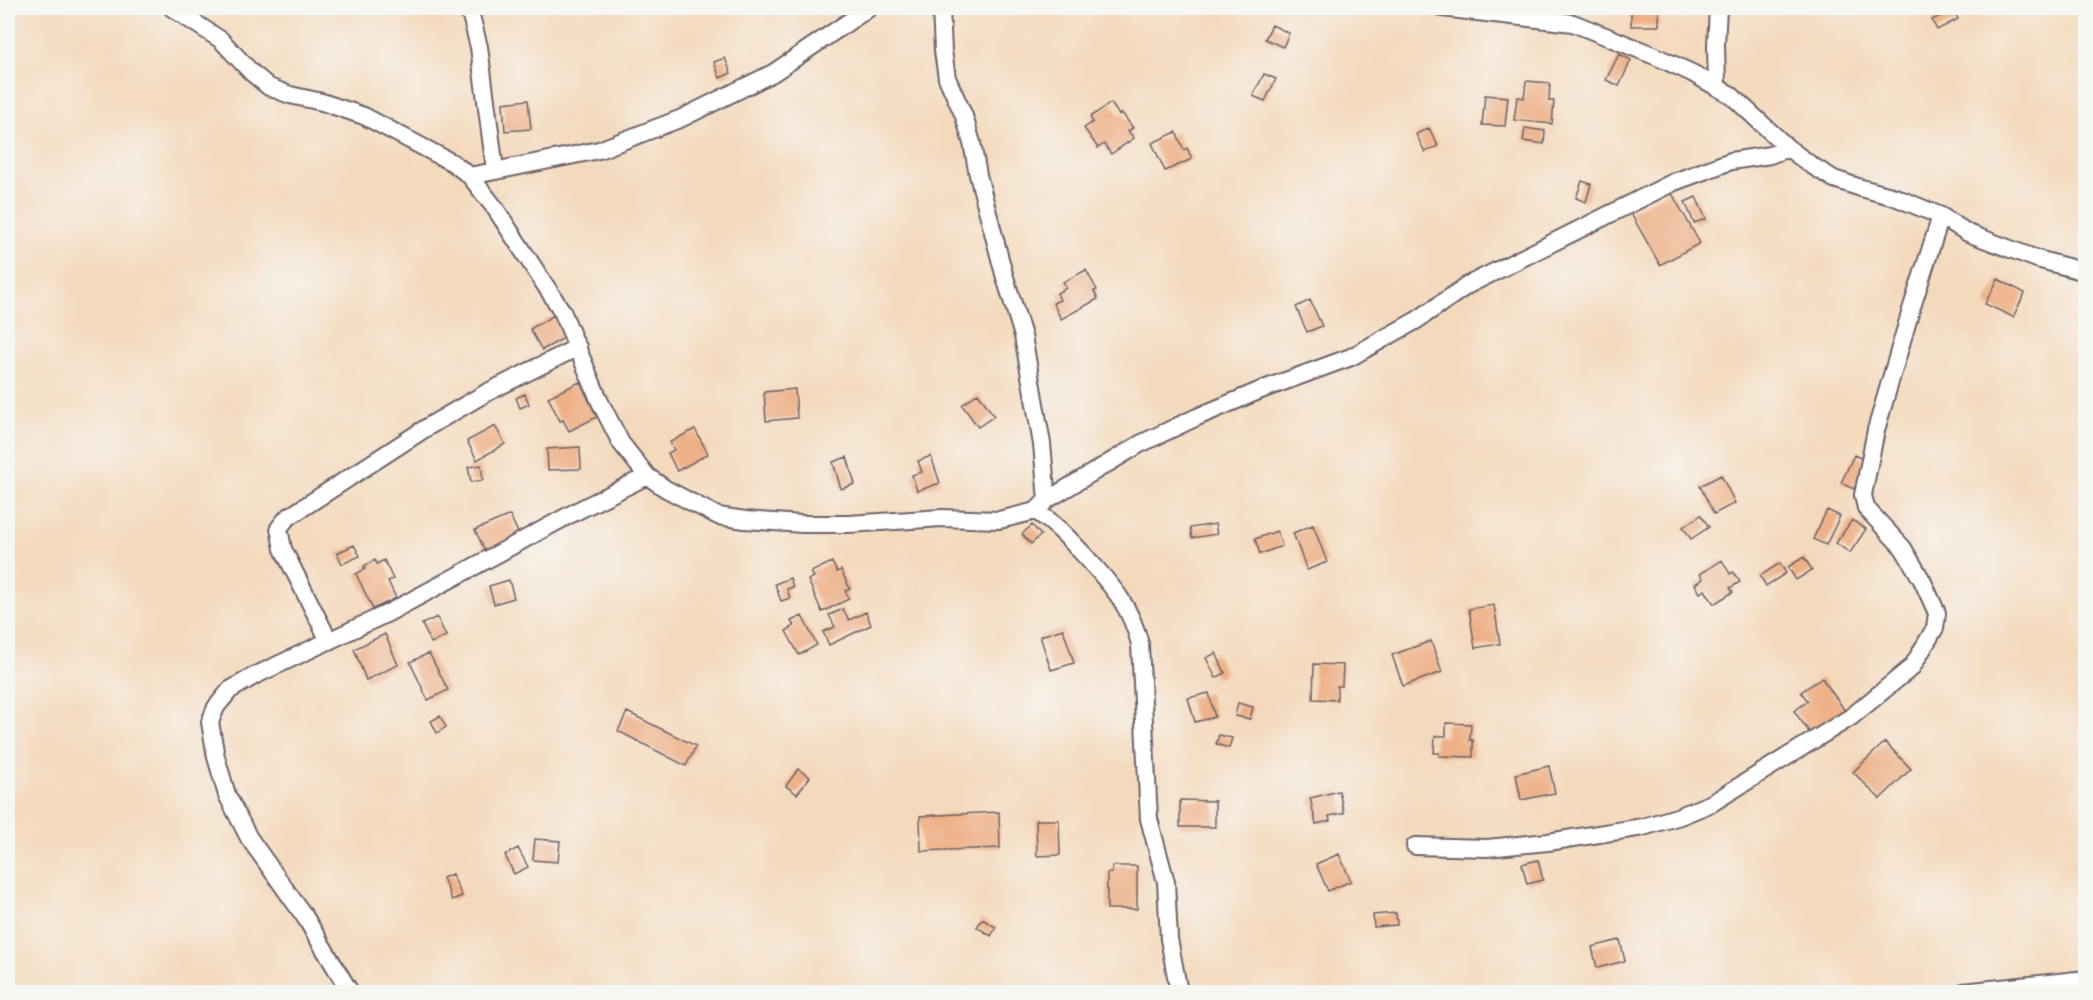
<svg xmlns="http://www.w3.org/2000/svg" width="2093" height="1000" viewBox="0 0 2093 1000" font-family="'Indie Flower',sans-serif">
<rect width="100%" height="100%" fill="#f6f6f2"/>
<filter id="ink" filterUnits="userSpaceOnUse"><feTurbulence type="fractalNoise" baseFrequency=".0167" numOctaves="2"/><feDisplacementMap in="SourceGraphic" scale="12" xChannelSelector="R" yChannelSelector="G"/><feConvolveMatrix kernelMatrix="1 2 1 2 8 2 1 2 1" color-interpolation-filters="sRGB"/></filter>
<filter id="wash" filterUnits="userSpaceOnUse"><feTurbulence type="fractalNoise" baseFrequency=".008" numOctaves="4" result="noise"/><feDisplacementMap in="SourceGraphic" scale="24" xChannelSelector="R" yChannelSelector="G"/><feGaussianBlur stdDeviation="1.35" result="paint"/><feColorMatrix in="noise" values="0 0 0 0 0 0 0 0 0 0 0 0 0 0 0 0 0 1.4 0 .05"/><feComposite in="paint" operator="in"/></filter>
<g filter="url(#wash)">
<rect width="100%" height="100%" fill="#f4dabd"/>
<g id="blocks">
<path fill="#eeb087" d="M1631,8H1659V26H1631Z
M1953,9L1958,19L1937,30L1932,20Z
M1272,25L1289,33L1283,47L1265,39Z
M1619,54L1631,60L1619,86L1606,80Z
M725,58L731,73L720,78L714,62Z
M1264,74L1276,79L1265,101L1253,96Z
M1526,81L1550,83L1549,101H1554L1552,124L1514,120L1517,97L1524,98Z
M1485,95L1508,97L1505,126L1482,125Z
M528,100L531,129L505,131L503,103Z
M1111,103L1119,115L1122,113L1133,128L1128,131L1134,138L1111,154L1104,144L1098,148L1084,128L1093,122L1090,117Z
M1429,128L1438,146L1425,152L1416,134Z
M1525,128L1545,131L1544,144L1523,141Z
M1176,132L1184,150L1187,148L1192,159L1165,171L1152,143Z
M1582,181L1591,184L1586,202L1576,198Z
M1670,190L1700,243L1660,265L1630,212Z
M1696,197L1706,219L1694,223L1685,202Z
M1086,270L1097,290L1094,291L1098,299L1061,319L1053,303L1060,300L1057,293L1066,288L1063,282Z
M1998,279L2025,293L2013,317L1985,304Z
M1310,300L1322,326L1307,332L1296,307Z
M554,315L566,337L542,350L530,329Z
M580,382L597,417L569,431L563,420L560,421L548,397Z
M795,389L797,418L766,421L764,392Z
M978,393L994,416L978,427L962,405Z
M525,394L529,404L520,408L516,398Z
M495,426L505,444L477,460L467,441Z
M695,429L708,454L677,471L668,453L674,450L670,442Z
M580,447L581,469L548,470L547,449Z
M1854,455L1867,461L1854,489L1841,483Z
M931,456L940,483L917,491L912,475L922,472L918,461Z
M847,457L855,484L841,489L833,462Z
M481,465L483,480L471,482L468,467Z
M1721,475L1735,503L1714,514L1700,486Z
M1827,510L1840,516L1826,545L1813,539Z
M510,515L519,535L485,551L475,530Z
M1701,515L1709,527L1691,539L1683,527Z
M1852,520L1866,529L1850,553L1836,543Z
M1215,524L1217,534L1192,538L1190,528Z
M1032,525L1041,535L1031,544L1022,534Z
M1313,525L1327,562L1307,570L1293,533Z
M1277,531L1282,546L1260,554L1255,539Z
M354,545L360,556L342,564L337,553Z
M1804,557L1812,570L1796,580L1788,567Z
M375,560L377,564L384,560L393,579L388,581L396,598L373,609L356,574L365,569L364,566Z
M1722,560L1730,574L1733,572L1740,582L1730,588L1733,592L1714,604L1705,590L1700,593L1695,584L1703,579L1700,574Z
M832,562L837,572L841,570L850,589L845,591L849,599L822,612L808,580L814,577L811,572Z
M1780,563L1786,573L1766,586L1760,576Z
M790,578L793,587L787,589L790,598L781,601L775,584Z
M509,580L514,598L494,604L489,586Z
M1494,605L1500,644L1475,648L1469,609Z
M843,609L849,620L866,612L871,625L829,645L823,632L835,627L829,615Z
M802,616L817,645L799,655L786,631L794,626L791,621Z
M437,617L446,636L431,643L422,624Z
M1063,629L1074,663L1051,670L1040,636Z
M385,634L398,665L366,680L354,649Z
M1431,641L1442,672L1403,686L1392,655Z
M429,653L448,690L428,700L410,662Z
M1216,653L1225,673L1216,678L1206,658Z
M1314,664L1343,665L1342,686H1337V700L1313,699Z
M1822,678L1846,712L1812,736L1794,711L1808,701L1801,692Z
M1209,693L1215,717L1195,722L1188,698Z
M1238,703L1253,707L1250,719L1235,716Z
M627,712L696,746L686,766L618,731Z
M440,716L446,727L437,733L431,721Z
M1446,723L1471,724L1470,740H1473V757L1439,756V753H1434L1435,736H1446Z
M1219,735L1232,738L1229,748L1216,744Z
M1885,742L1911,769L1880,799L1853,772Z
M1549,766L1555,793L1521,800L1516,774Z
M798,769L810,777L797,794L786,786Z
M1339,791L1344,813L1329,816L1330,821L1316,824L1310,798Z
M1180,800L1215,801V827H1180Z
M999,812L1000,848L921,851L920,816Z
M1036,820H1059L1060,855L1037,856Z
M535,839L560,841L558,862L533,860Z
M518,848L528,867L514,874L505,855Z
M1339,854L1351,881L1328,891L1316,864Z
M1538,860L1543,880L1527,884L1522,864Z
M1112,866H1137V909H1107V873H1112Z
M452,874L462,896L452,900L443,878Z
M1396,913L1397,925L1374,927L1373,915Z
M982,919L996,927L991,936L977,927Z
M1620,940L1625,961L1597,968L1592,947Z"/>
</g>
</g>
<g filter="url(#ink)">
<use href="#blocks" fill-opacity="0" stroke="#6c6268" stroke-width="1.5"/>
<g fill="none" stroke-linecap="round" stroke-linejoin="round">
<defs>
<path id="street" d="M172,8L221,40L251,72L269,87L290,95L322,102L364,116L453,163L470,176L495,208L562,311L600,402L621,443L647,476L666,489L718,516L745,520L803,524H849L942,518L999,520L1036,511C1056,524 1070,540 1087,558C1113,587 1130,605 1140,644L1149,819L1166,882L1169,939L1179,992
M469,8L479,47L495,170
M941,8L943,51L947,78L964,116L972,143L978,175L1004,274L1023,336L1042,444L1047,500
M1442,8L1573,23L1655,56L1692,73L1731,95L1788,148L1811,165L1834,179L1861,188L1895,197L1941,216L1968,233L2037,259L2086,272
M1717,86L1716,45L1718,8
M470,176L599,150L682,118L773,73L869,8
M1036,511L1047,500L1140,444L1197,417L1261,390L1351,357L1417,320L1468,285L1674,182L1731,161L1770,155L1788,148
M329,641L283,549L279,528L287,518L429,426L486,393L578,347
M1415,846L1487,848L1548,842L1643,827L1680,816L1712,803L1851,717L1912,667L1935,628L1937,613L1922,580L1903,548L1866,508L1863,495L1876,430L1911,310L1941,216
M350,992L305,917L249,838L227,795L216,757L210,722L216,707L230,690L254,676L390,612L575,512L647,476
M1963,992L2086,979"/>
</defs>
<use href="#street" stroke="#6c6268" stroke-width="20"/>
<use href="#street" stroke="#fff" stroke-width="16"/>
</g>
</g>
<rect width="2093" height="1000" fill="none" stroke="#f6f6f2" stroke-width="30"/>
</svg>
